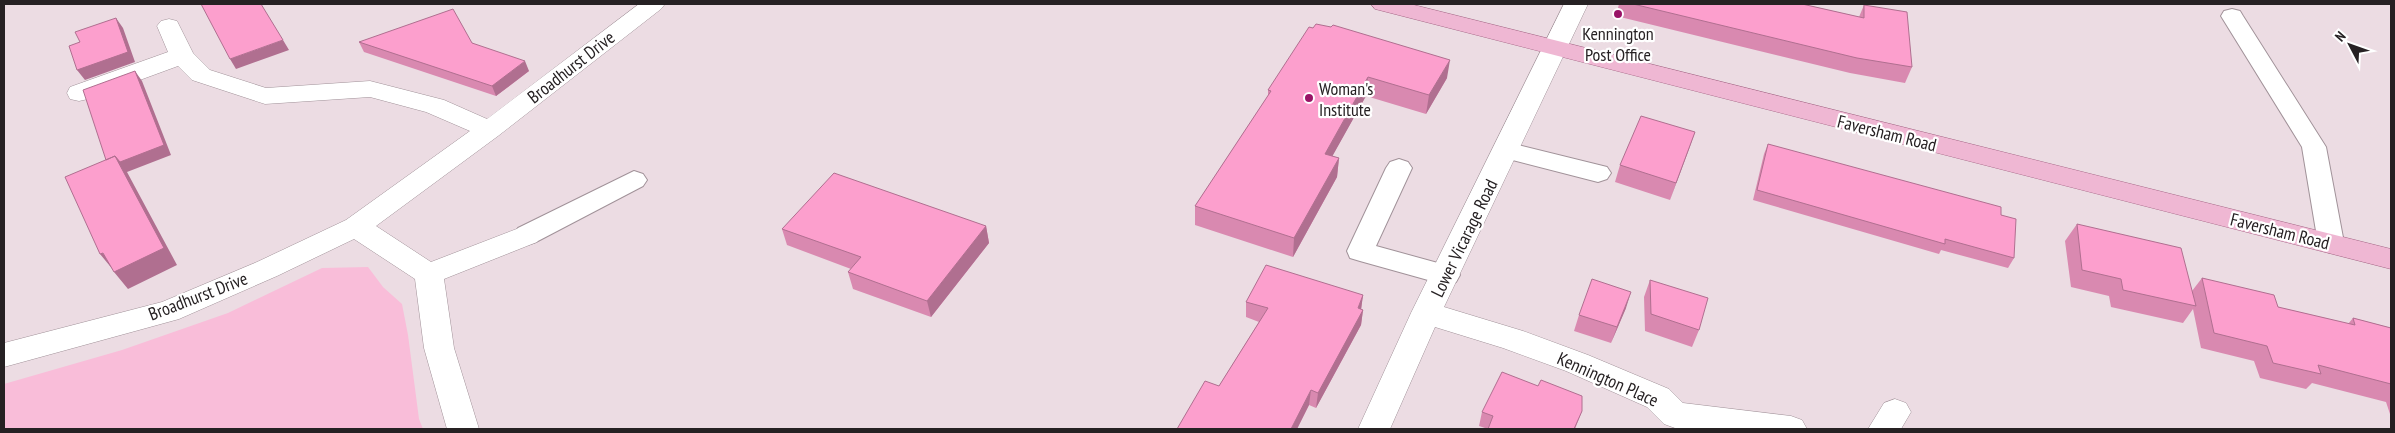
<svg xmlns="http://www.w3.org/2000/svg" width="2395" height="433" viewBox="0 0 2395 433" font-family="'PT Sans Narrow',sans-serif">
<rect width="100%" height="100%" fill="#ecdce3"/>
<path fill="#f9bdd9" d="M368,267L383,287L402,304L408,335L419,419L423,429H4V384L122,350L228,313L322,268Z"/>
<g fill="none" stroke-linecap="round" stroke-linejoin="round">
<defs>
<path id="service" d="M2232,9L2240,11L2243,16L2326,147L2344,243L2340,250L2331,253L2322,250L2318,243L2302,147L2221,16L2224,11Z
M1506,142L1607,167L1611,173L1607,179L1598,182L1497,156L1494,150L1497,144Z
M1399,159L1408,162L1412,168L1376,246L1456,268L1460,275L1456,282L1446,285L1360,261L1350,258L1347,251L1386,168L1390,162Z
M634,171L643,174L647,180L643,186L536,242L527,245L518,242L514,235L518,228Z"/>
<path id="minor" d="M639,4H665L661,9L498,136L376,226L431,262L527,225L537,228L541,235L537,242L444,279L454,348L479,429H447L424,348L415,279L354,239L277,276L179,319L4,367V343L162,302L257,262L346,220L470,131L426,112L370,97L265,104L192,80L178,66L88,99L79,101L70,99L67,93L70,87L168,52L157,26L161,21L169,19L177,21L193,53L210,70L266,88L370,81L444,100L487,119Z
M1564,4H1588L1444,307L1523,331L1588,355L1669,389L1683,403L1791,416L1802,420L1807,429L1675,428L1664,424L1647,407L1566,371L1503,348L1435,327L1390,429H1358L1411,313Z
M1895,399L1906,403L1911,412L1901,429H1868L1884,403Z"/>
<path id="primary" d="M1371,4H1410L2391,249V269L1375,9Z"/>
</defs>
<use href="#service" stroke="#a19299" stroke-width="2"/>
<use href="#minor" stroke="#a19299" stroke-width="1"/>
<use href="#primary" stroke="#a26383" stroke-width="1"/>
<use href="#service" fill="#fff" fill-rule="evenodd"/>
<use href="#minor" fill="#fff" fill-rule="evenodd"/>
<use href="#primary" fill="#efb7d3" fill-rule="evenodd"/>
</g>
<path fill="#d989b0" d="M1619,4H1802L1859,17L1864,5L1912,67L1905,83L1850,73L1616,16Z
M1313,28L1447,78L1426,114L1366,96L1332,156L1339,158L1337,177L1293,257L1195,225V206L1268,96V90Z
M359,42L472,43L529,71L496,96L364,52Z
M1695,132L1670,200L1615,182L1620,165Z
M1768,144L2001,215L2014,258L2008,268L1941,250L1939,254L1753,200L1764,154Z
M2077,224L2192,291L2202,278L2278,307L2348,324L2353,318L2391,328V417L2386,402L2312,383L2306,389L2260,378L2254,361L2201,348L2193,309L2183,323L2111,307L2109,296L2071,287L2065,241Z
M986,226L989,243L931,317L853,289L848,272L851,269L787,245L782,229Z
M1650,280L1699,330L1692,347L1645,331L1644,297Z
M1363,295L1361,309L1363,310L1361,325L1316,408L1309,405L1297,429H1177L1219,386L1259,322L1246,317V302Z
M1626,308L1611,343L1574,331L1579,315Z
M1582,411L1575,429H1488L1479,426L1482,412Z"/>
<path fill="#b06f90" d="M116,18L123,28L135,62L85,80L77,70Z
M283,40L289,50L236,69L230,59Z
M1450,60L1447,78L1426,114L1429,95Z
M525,61L529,71L496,96L492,86Z
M135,71L142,81L171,155L127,172L177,265L128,289L114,272L115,156Z
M1368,77L1366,96L1323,173L1325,154Z
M1695,132L1689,149L1670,200L1676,183Z
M1339,158L1337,177L1293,257L1294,238Z
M986,226L989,243L931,317L927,301Z
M103,253L114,271L100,254Z
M1631,292L1626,308L1611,343L1617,327Z
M1363,295L1361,310H1363L1361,325L1316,408L1318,393L1358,308Z
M1311,390L1309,405L1297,429H1291Z"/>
<path fill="#fc9fcd" stroke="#b06f90" d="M201,4H261L283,40L230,59Z
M1633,4H1802L1864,18V5L1907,12L1912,67L1857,58Z
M453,9L472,43L525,61L492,86L359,42Z
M116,18L128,52L77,70L69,46L80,42L75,32Z
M1316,24L1331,27L1333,25L1450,60L1429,95L1368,77L1325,154L1339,158L1294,238L1195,206L1271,91L1268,90L1309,27L1313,28Z
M135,71L164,145L120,162L115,156L106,160L83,90Z
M1641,116L1695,132L1676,183L1620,165Z
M1768,144L2001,207V215L2016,219L2014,258L1945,239V244L1757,190Z
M115,156L164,248L114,272L103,253L100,254L65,177Z
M834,173L986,226L927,301L848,272L861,257L782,229Z
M2077,224L2181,248L2196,306L2123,290L2121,279L2082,270Z
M1266,265L1363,295L1358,308L1363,310L1318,393L1311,390L1291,429H1177L1205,381L1219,386L1268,308L1246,302Z
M2202,278L2274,295L2278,307L2355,325L2353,318L2391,328V384L2318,365L2321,374L2273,363L2267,346L2214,333Z
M1592,279L1631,292L1617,327L1579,315Z
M1650,280L1708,298L1699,330L1651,314Z
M1502,372L1538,386L1541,380L1582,396V411L1574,429H1488L1493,416L1482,412Z"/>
<g fill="#991367" stroke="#fff" stroke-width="2">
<circle cx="1618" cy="14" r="5"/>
<circle cx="1309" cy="98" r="5"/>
</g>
<g text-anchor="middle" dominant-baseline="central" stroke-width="4.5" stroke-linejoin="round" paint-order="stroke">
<g font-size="18" fill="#262123" stroke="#fff">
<text x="1618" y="33">Kennington<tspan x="1618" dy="21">Post Office</tspan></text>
<text x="1319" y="88" text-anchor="start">Woman's<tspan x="1319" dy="21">Institute</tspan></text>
</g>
<g font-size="18" fill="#262123" stroke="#fff">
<text transform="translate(571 67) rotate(-38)">Broadhurst Drive</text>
<text transform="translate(1887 133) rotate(14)">Faversham Road</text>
<text transform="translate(2280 231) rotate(14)">Faversham Road</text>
<text transform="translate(1464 238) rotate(-64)">Lower Vicarage Road</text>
<text transform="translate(198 296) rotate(-21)">Broadhurst Drive</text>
<text transform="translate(1608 379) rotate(24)">Kennington Place</text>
</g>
</g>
<rect width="2395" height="433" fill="none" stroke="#262123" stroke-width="10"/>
<g transform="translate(2350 45) rotate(311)" stroke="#ffffff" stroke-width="4" paint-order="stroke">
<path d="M0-4L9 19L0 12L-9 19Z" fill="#262123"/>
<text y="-8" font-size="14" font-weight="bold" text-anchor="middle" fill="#262123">N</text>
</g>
</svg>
